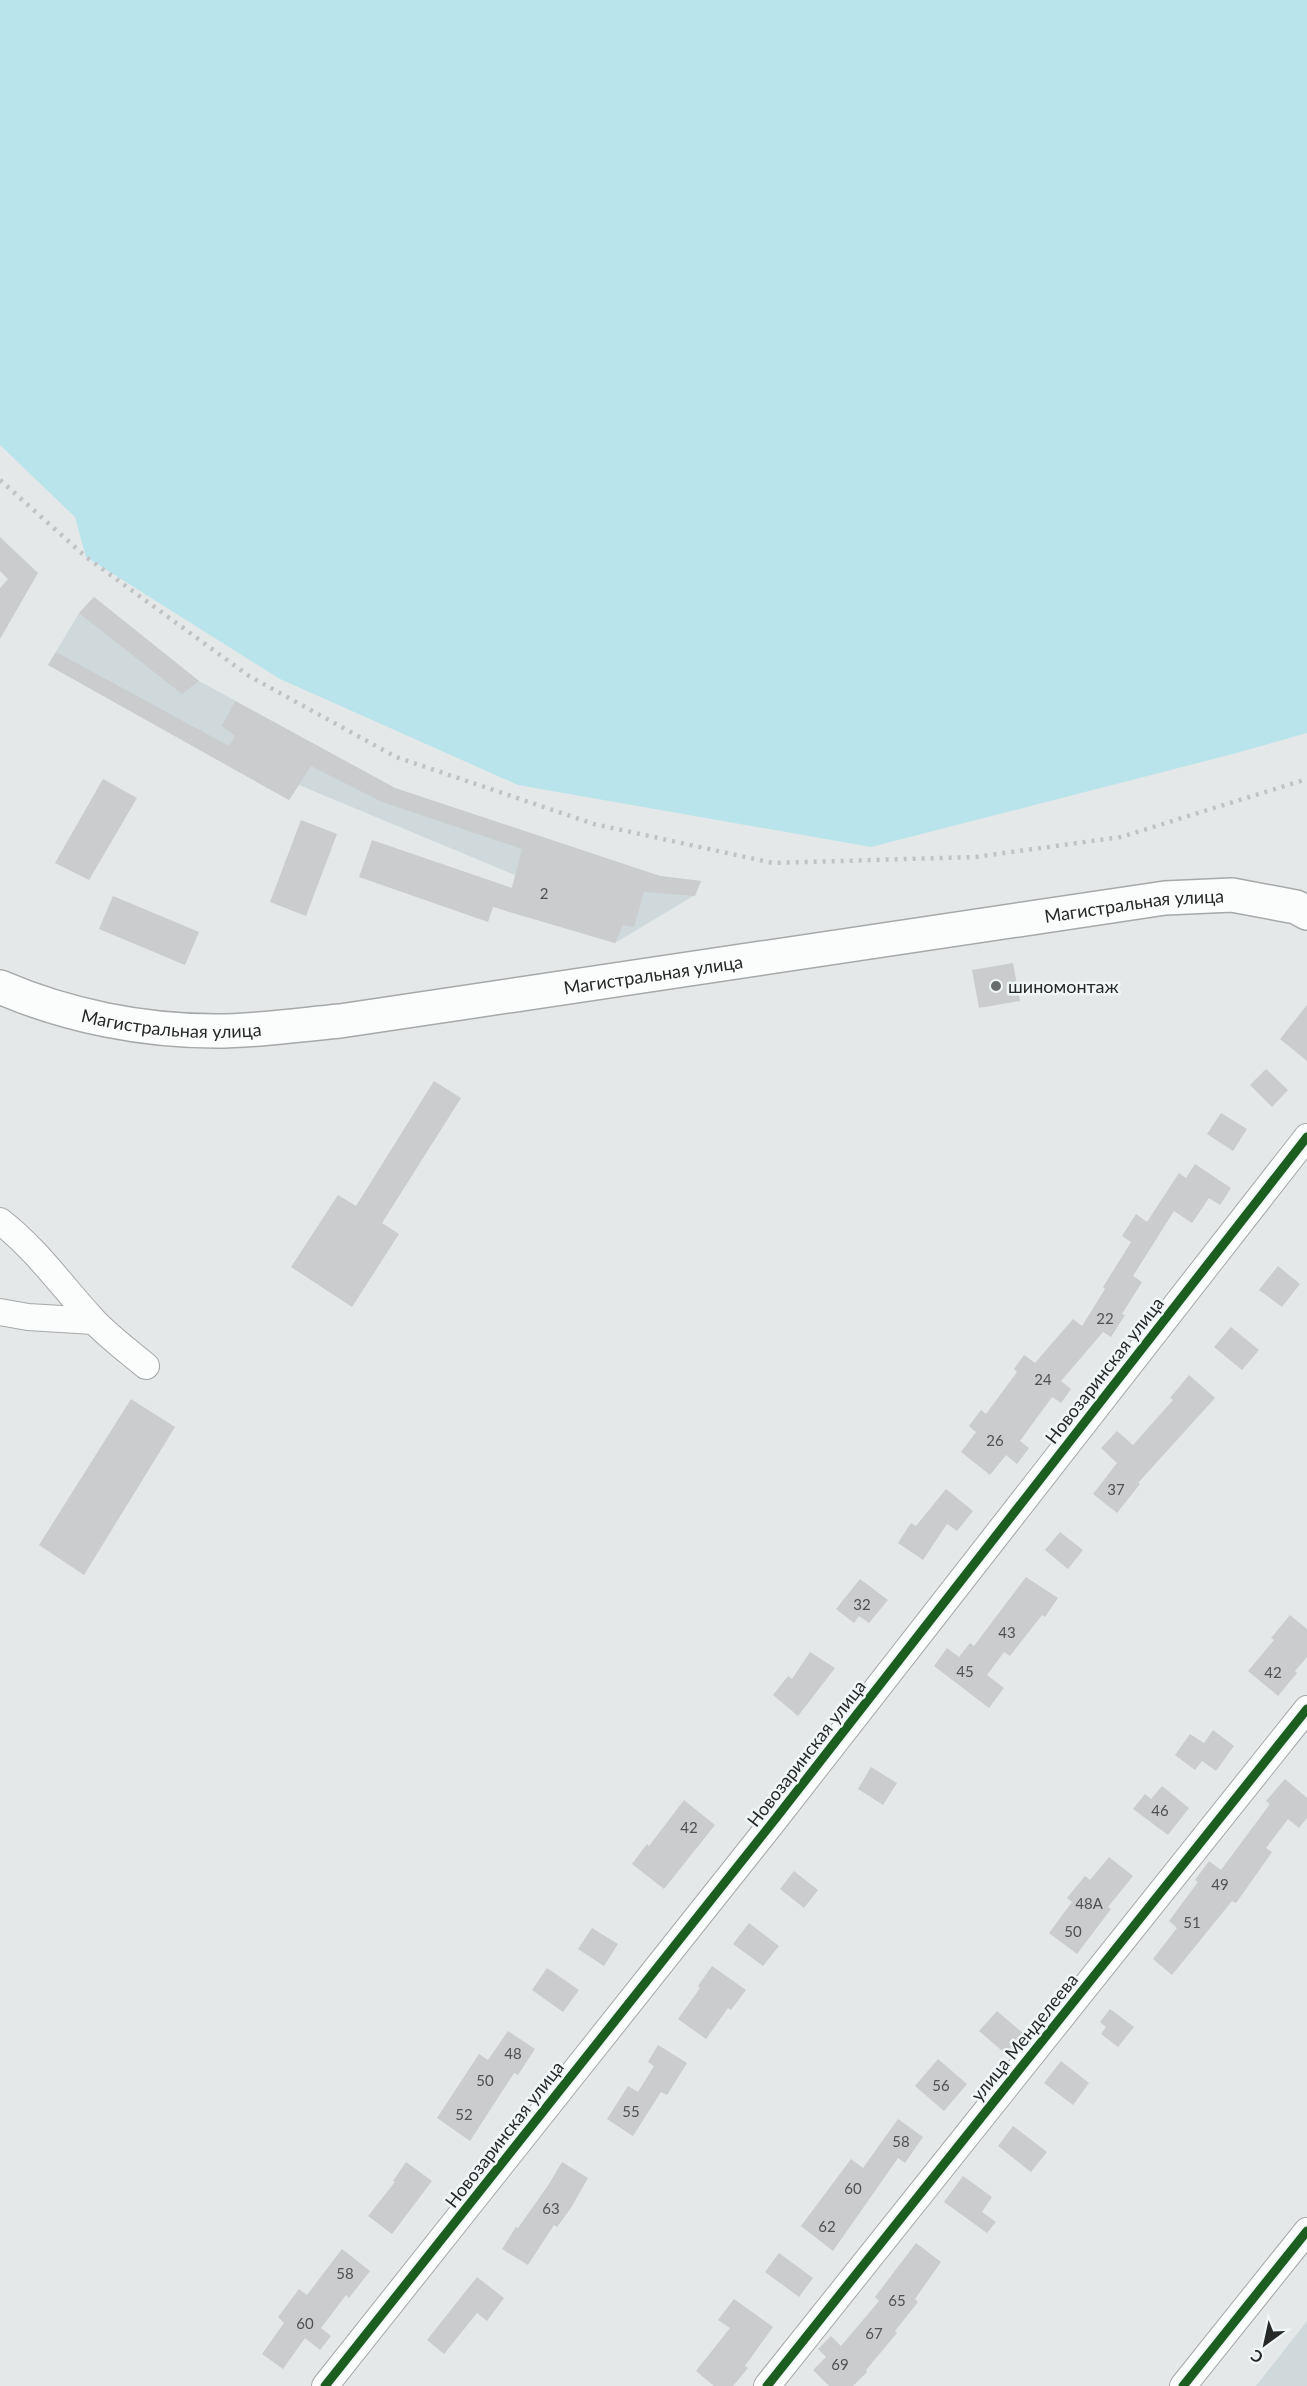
<svg xmlns="http://www.w3.org/2000/svg" width="1307" height="2386" viewBox="0 0 1307 2386" font-family="Lato,sans-serif">
<rect width="100%" height="100%" fill="#e4e8e9"/>
<path fill="#cfd9db" d="M94,597L199,681L395,788L660,876L701,881L695,895L615,943L506,911L515,875L299,785L289,800L48,665L79,613Z
M1307,2321V2386H1256Z"/>
<path fill="#bae4eb" d="M0,0H1307V733L1233,754L871,847L518,785L280,679L86,557L75,517L0,445Z"/>
<path fill="#cacccd" d="M0,537L38,573L0,639V588L8,579L0,571Z
M94,597L199,681L182,694L79,613Z
M56,652L229,746L235,736L222,726L235,701L395,788L660,876L701,881L695,896L644,892L634,927L623,925L615,943L493,907L488,922L359,877L372,840L512,888L522,849L382,802L311,766L289,800L48,665Z
M103,779L137,798L89,880L55,863Z
M301,820L337,834L306,916L270,902Z
M113,896L199,932L185,965L99,929Z
M1013,963L1020,1001L979,1008L972,970Z
M1307,1005V1061L1280,1039Z
M1266,1069L1288,1090L1272,1107L1250,1085Z
M434,1081L461,1098L382,1223L399,1234L352,1307L291,1267L338,1195L356,1206Z
M1221,1113L1247,1129L1233,1151L1207,1134Z
M1195,1164L1231,1188L1220,1205L1209,1198L1192,1223L1174,1211L1133,1276L1142,1282L1122,1314L1125,1315L1111,1337L1103,1332L1061,1381L1071,1389L1061,1403L1052,1397L1020,1441L1029,1448L1017,1464L1006,1455L990,1475L961,1452L976,1432L969,1426L981,1410L986,1414L1017,1372L1014,1369L1024,1355L1035,1363L1073,1319L1082,1326L1105,1289L1103,1287L1131,1242L1122,1236L1136,1214L1147,1222L1179,1173L1186,1178Z
M1278,1266L1300,1284L1282,1307L1259,1290Z
M1231,1327L1259,1350L1242,1370L1214,1347Z
M1189,1375L1215,1398L1138,1483L1140,1484L1117,1513L1093,1494L1117,1463L1101,1448L1117,1431L1133,1445L1173,1400L1170,1398Z
M131,1399L175,1427L84,1575L39,1545Z
M946,1489L973,1511L957,1531L947,1524L923,1560L898,1543L911,1523L916,1526Z
M1060,1532L1083,1550L1068,1569L1045,1550Z
M1026,1577L1058,1598L1045,1617L1042,1615L1010,1656L1004,1652L987,1675L1004,1688L989,1708L934,1666L947,1648L959,1657L970,1643L974,1646Z
M860,1579L888,1600L869,1623L859,1616L854,1623L836,1609Z
M1290,1615L1307,1629V1657L1295,1671L1297,1673L1278,1696L1248,1671L1274,1640L1271,1638Z
M810,1652L835,1668L798,1716L773,1695L788,1676L792,1679Z
M1213,1730L1234,1746L1216,1771L1202,1761L1195,1770L1175,1755L1190,1734L1204,1743Z
M871,1767L897,1783L883,1805L858,1789Z
M1285,1779L1307,1798V1818L1299,1828L1288,1819L1266,1848L1272,1852L1246,1889L1236,1903L1232,1901L1172,1975L1153,1959L1177,1928L1169,1921L1198,1882L1195,1880L1209,1861L1221,1870L1270,1804L1266,1801Z
M1162,1786L1189,1808L1168,1835L1133,1809L1145,1794L1151,1799Z
M684,1800L715,1825L664,1889L632,1864L647,1844L649,1846Z
M1109,1857L1133,1876L1108,1907L1111,1909L1077,1954L1049,1933L1072,1902L1067,1898L1085,1876L1090,1880Z
M794,1871L818,1890L804,1908L780,1889Z
M749,1923L779,1946L763,1966L733,1944Z
M592,1928L618,1944L604,1966L578,1949Z
M712,1966L746,1990L731,2010L728,2008L706,2039L678,2019L700,1988L698,1986Z
M547,1968L579,1990L563,2012L532,1990Z
M1110,2009L1134,2027L1118,2047L1101,2034L1106,2027L1100,2022Z
M997,2011L1024,2034L1007,2055L979,2031Z
M508,2031L535,2049L518,2075L514,2073L470,2141L437,2118L479,2054L488,2060Z
M658,2045L687,2063L667,2095L661,2092L633,2136L607,2119L628,2086L638,2092L654,2066L648,2062Z
M938,2059L967,2084L944,2111L915,2086Z
M1061,2061L1089,2083L1073,2105L1044,2083Z
M898,2119L923,2137L905,2163L898,2158L833,2251L801,2226L851,2159L863,2168Z
M1013,2126L1047,2152L1031,2172L998,2146Z
M406,2162L432,2181L392,2234L368,2216L395,2182L393,2181Z
M562,2162L588,2178L571,2208L557,2227L554,2225L528,2265L502,2249L516,2227L518,2228L549,2184Z
M963,2176L992,2197L982,2212L996,2222L987,2233L944,2202Z
M916,2243L941,2262L915,2299L918,2302L895,2331L897,2333L866,2370L867,2372L853,2386H829L813,2370L826,2357L818,2349L831,2336L841,2346L879,2301L875,2297Z
M342,2249L370,2271L349,2298L346,2295L321,2328L331,2336L320,2350L305,2338L283,2369L262,2354L284,2323L278,2317L299,2289L307,2295Z
M779,2253L813,2278L799,2297L765,2272Z
M477,2277L504,2298L487,2321L477,2313L444,2354L427,2340Z
M734,2299L773,2327L745,2366L748,2368L733,2386H714L696,2371L730,2328L718,2320Z"/>
<g fill="none" stroke-linecap="round" stroke-linejoin="round">
<defs>
<path id="minor" d="M0,1221C36,1249 62,1286 93,1320C109,1337 128,1351 146,1366
M0,1312L28,1317L94,1321
M325,2386L776,1818L1307,1137
M767,2386L1307,1709
M1183,2386L1307,2231"/>
<g id="major">
<path id="s1" d="M0,987C67,1016 143,1031 216,1031C257,1031 298,1025 340,1021L1165,898L1232,895L1296,907L1307,913"/>
</g>
</defs>
<use href="#minor" stroke="#a6a8a9" stroke-width="28"/>
<use href="#major" stroke="#a6a8a9" stroke-width="36"/>
<use href="#minor" stroke="#fbfcfc" stroke-width="26"/>
<use href="#major" stroke="#fbfcfc" stroke-width="33"/>
<path stroke="#c1c3c3" stroke-width="4.5" stroke-dasharray="3 6" stroke-linecap="butt" d="M0,480L86,557L249,676L396,757L594,824L773,863L975,857L1121,837L1307,779"/>
<defs>
<path id="cycleway" d="M325,2386L776,1818L1307,1137
M767,2386L1307,1709
M1183,2386L1307,2231"/>
</defs>
<use href="#cycleway" stroke="#f0f6f7" stroke-width="13"/>
<use href="#cycleway" stroke="#1b5e20" stroke-width="9"/>
</g>
<circle fill="#696c6c" stroke="#f0f6f7" stroke-width="2" cx="996" cy="986" r="6"/>
<g text-anchor="middle" dominant-baseline="central" stroke-width="5" stroke-linejoin="round" paint-order="stroke">
<g font-size="15" fill="#505252">
<text x="544" y="893">2</text>
<text x="1105" y="1318">22</text>
<text x="1043" y="1379">24</text>
<text x="995" y="1440">26</text>
<text x="1116" y="1489">37</text>
<text x="862" y="1604">32</text>
<text x="1007" y="1632">43</text>
<text x="965" y="1671">45</text>
<text x="1273" y="1672">42</text>
<text x="1160" y="1810">46</text>
<text x="689" y="1827">42</text>
<text x="1220" y="1884">49</text>
<text x="1089" y="1903">48А</text>
<text x="1192" y="1922">51</text>
<text x="1073" y="1931">50</text>
<text x="513" y="2053">48</text>
<text x="485" y="2080">50</text>
<text x="941" y="2085">56</text>
<text x="631" y="2111">55</text>
<text x="464" y="2114">52</text>
<text x="901" y="2141">58</text>
<text x="853" y="2188">60</text>
<text x="551" y="2208">63</text>
<text x="827" y="2226">62</text>
<text x="345" y="2273">58</text>
<text x="897" y="2300">65</text>
<text x="305" y="2323">60</text>
<text x="874" y="2333">67</text>
<text x="840" y="2364">69</text>
</g>
<g font-size="18" fill="#272929" stroke="#f0f6f7">
<text stroke="none"><textPath href="#s1" startOffset="1149">Магистральная улица</textPath></text>
<text stroke="none"><textPath href="#s1" startOffset="663">Магистральная улица</textPath></text>
<text stroke="none"><textPath href="#s1" startOffset="177">Магистральная улица</textPath></text>
<text transform="translate(1104 1370) rotate(-52)">Новозаринская улица</text>
<text transform="translate(806 1753) rotate(-52)">Новозаринская улица</text>
<text transform="translate(1024 2037) rotate(-51)">улица Менделеева</text>
<text transform="translate(504 2134) rotate(-52)">Новозаринская улица</text>
</g>
<g font-size="18" fill="#272929" stroke="#f0f6f7" text-anchor="start">
<text x="1008" y="986">шиномонтаж</text>
</g>
</g>
<g transform="translate(1265 2344) rotate(213)" stroke="#f0f6f7" stroke-width="4.5" paint-order="stroke">
<path d="M0-4.5L10 22L0 15L-10 22Z" fill="#272929"/>
<text y="-9" font-size="16" font-weight="bold" text-anchor="middle" fill="#272929">С</text>
</g>
</svg>
